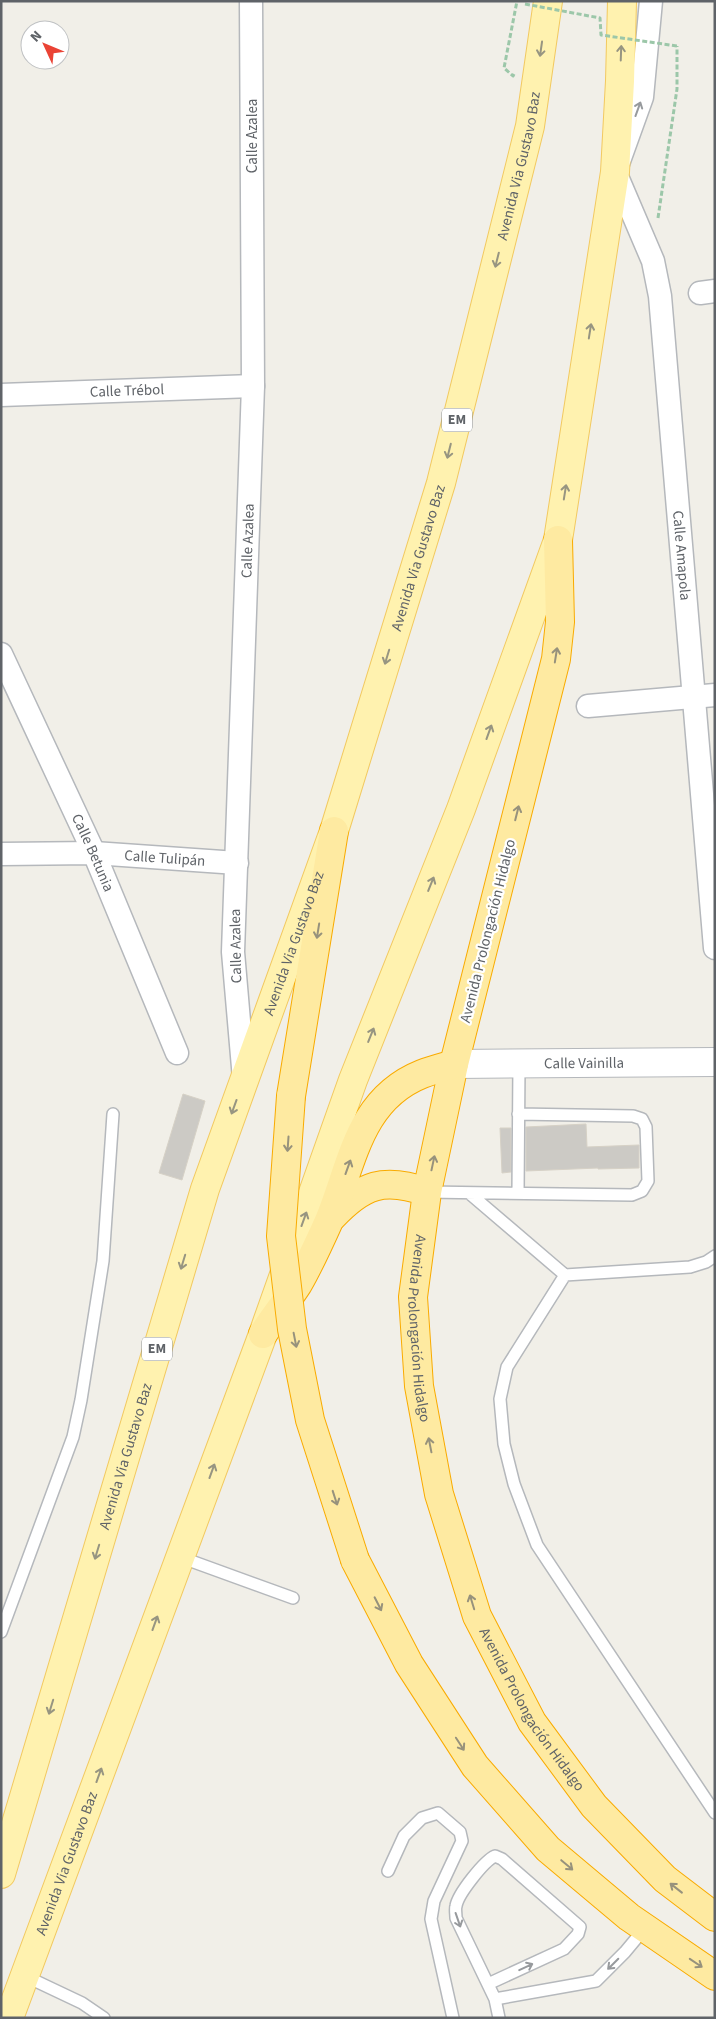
<svg xmlns="http://www.w3.org/2000/svg" width="716" height="2019" viewBox="0 0 716 2019" font-family="'Source Sans 3',sans-serif">
<rect width="100%" height="100%" fill="#f1efe8"/>
<path fill="#cccac5" stroke="#d6d1c6" d="M183,1094L205,1101L182,1180L159,1173Z
M586,1124L587,1147L639,1145V1168L598,1169V1168L526,1171V1127Z
M500,1128H511V1172L502,1173Z"/>
<g fill="none" stroke-linecap="round" stroke-linejoin="round">
<defs>
<path id="service" d="M427,1192L632,1195L642,1191L648,1181L646,1127L642,1119L633,1116L518,1114
M469,1193L565,1275L690,1267L706,1262L715,1256
M518,1193L519,1064
M565,1275L507,1367L500,1399L504,1444L514,1484L537,1545L715,1813
M180,1557L293,1598
M1,1632L73,1437L81,1400L103,1261L113,1114
M388,1871L404,1836L422,1818L438,1813L460,1832L462,1841L434,1901L431,1919L453,2018
M25,1976L82,2003L104,2018
M488,1984L564,1949L578,1934L580,1927L502,1859L495,1856C484,1861 458,1894 456,1906C455,1909 456,1914 456,1918L495,1999L499,2018
M495,1999L596,1981L625,1952L645,1928"/>
<g id="minor">
<path id="s1" d="M651,1L642,97L615,172L653,261L660,296L715,948"/>
<path d="M700,293L715,291"/>
<path id="s2" d="M1,395L253,386"/>
<path id="s3" d="M1,654L94,853L177,1053"/>
<path d="M588,706L715,695"/>
<path id="s4" d="M1,854L94,853L237,863"/>
<path id="s5" d="M244,1079L233,952L253,386L251,1"/>
</g>
<g id="tertiary">
<path id="s6" d="M454,1064L715,1062"/>
</g>
<g id="primary">
<path id="s7" d="M1,1874L205,1189L334,831L441,483L530,126L548,1"/>
<path id="s8" d="M9,2018L263,1334L353,1080L461,809L558,540L615,172L620,81L622,1"/>
</g>
<g id="trunk">
<path id="s9" d="M558,540L560,622L556,659L454,1064L427,1192L413,1297L419,1386L439,1494L477,1616L532,1722L594,1806L665,1879L715,1917"/>
<path d="M291,1096L334,831"/>
<path d="M332,1217C363,1184 384,1177 427,1192"/>
<path d="M263,1334C274,1317 287,1301 298,1284C309,1265 319,1243 328,1223C352,1167 357,1100 422,1074C432,1070 444,1067 454,1064"/>
<path d="M355,1560L409,1664L475,1766L548,1849L629,1917L715,1976"/>
</g>
</defs>
<use href="#service" stroke="#b5b8bc" stroke-width="14"/>
<use href="#minor" stroke="#b5b8bc" stroke-width="25"/>
<use href="#tertiary" stroke="#b5b8bc" stroke-width="30"/>
<use href="#primary" stroke="#f2c960" stroke-width="30"/>
<use href="#trunk" stroke="#f9ab00" stroke-width="30"/>
<path stroke="#9cc7a9" stroke-width="3" stroke-dasharray="5 2.5" stroke-linecap="butt" d="M514,74L513,76L504,68L517,1
M658,218L677,89V46"/>
<use href="#service" stroke="#fff" stroke-width="11"/>
<use href="#minor" stroke="#fff" stroke-width="22"/>
<use href="#tertiary" stroke="#fff" stroke-width="28"/>
<use href="#primary" stroke="#fff2af" stroke-width="28"/>
<use href="#trunk" stroke="#feeaa1" stroke-width="28"/>
<defs>
<path id="trunk-bridge" d="M291,1096L281,1236L292,1329L310,1420L355,1560"/>
</defs>
<use href="#trunk-bridge" stroke="#f9ab00" stroke-width="30" stroke-linecap="butt"/>
<path stroke="#9cc7a9" stroke-width="3" stroke-dasharray="5 2.5" stroke-linecap="butt" d="M525,4L600,18L601,35L677,46"/>
<use href="#trunk-bridge" stroke="#feeaa1" stroke-width="28"/>
</g>
<defs><path id="oneway-shaft" d="M-6 0H5M1.5-3L5.5 0L1.5 3" fill="none" stroke-width="1.6" stroke-linecap="round" stroke-linejoin="round" transform="scale(1.25)"/></defs>
<g stroke="#979581">
<use href="#oneway-shaft" transform="translate(541 49) rotate(98)"/>
<use href="#oneway-shaft" transform="translate(621 53) rotate(-88)"/>
<use href="#oneway-shaft" transform="translate(497 260) rotate(104)"/>
<use href="#oneway-shaft" transform="translate(590 331) rotate(-81)"/>
<use href="#oneway-shaft" transform="translate(449 451) rotate(104)"/>
<use href="#oneway-shaft" transform="translate(565 492) rotate(-81)"/>
<use href="#oneway-shaft" transform="translate(387 657) rotate(107)"/>
<use href="#oneway-shaft" transform="translate(489 732) rotate(-70)"/>
<use href="#oneway-shaft" transform="translate(431 884) rotate(-68)"/>
<use href="#oneway-shaft" transform="translate(371 1035) rotate(-68)"/>
<use href="#oneway-shaft" transform="translate(234 1107) rotate(110)"/>
<use href="#oneway-shaft" transform="translate(304 1219) rotate(-70)"/>
<use href="#oneway-shaft" transform="translate(183 1262) rotate(107)"/>
<use href="#oneway-shaft" transform="translate(212 1471) rotate(-70)"/>
<use href="#oneway-shaft" transform="translate(97 1552) rotate(107)"/>
<use href="#oneway-shaft" transform="translate(155 1623) rotate(-70)"/>
<use href="#oneway-shaft" transform="translate(51 1707) rotate(107)"/>
<use href="#oneway-shaft" transform="translate(99 1775) rotate(-70)"/>
</g>
<g stroke="#979a9d">
<use href="#oneway-shaft" transform="translate(638 109) rotate(-70)"/>
<use href="#oneway-shaft" transform="translate(458 1920) rotate(71)"/>
<use href="#oneway-shaft" transform="translate(613 1964) rotate(135)"/>
<use href="#oneway-shaft" transform="translate(526 1967) rotate(-25)"/>
</g>
<g stroke="#97927c">
<use href="#oneway-shaft" transform="translate(556 655) rotate(-81)"/>
<use href="#oneway-shaft" transform="translate(517 813) rotate(-76)"/>
<use href="#oneway-shaft" transform="translate(318 931) rotate(99)"/>
<use href="#oneway-shaft" transform="translate(288 1144) rotate(94)"/>
<use href="#oneway-shaft" transform="translate(433 1163) rotate(-78)"/>
<use href="#oneway-shaft" transform="translate(348 1167) rotate(-70)"/>
<use href="#oneway-shaft" transform="translate(295 1340) rotate(79)"/>
<use href="#oneway-shaft" transform="translate(430 1445) rotate(-101)"/>
<use href="#oneway-shaft" transform="translate(335 1498) rotate(72)"/>
<use href="#oneway-shaft" transform="translate(472 1602) rotate(-107)"/>
<use href="#oneway-shaft" transform="translate(378 1604) rotate(63)"/>
<use href="#oneway-shaft" transform="translate(460 1744) rotate(57)"/>
<use href="#oneway-shaft" transform="translate(567 1865) rotate(40)"/>
<use href="#oneway-shaft" transform="translate(676 1888) rotate(-142)"/>
<use href="#oneway-shaft" transform="translate(696 1963) rotate(34)"/>
</g>
<g text-anchor="middle" dominant-baseline="central" stroke-width="4.5" stroke-linejoin="round" paint-order="stroke">
<g fill="#fff" stroke="#8f9295" stroke-width="1">
<rect x="442" y="408.5" width="30" height="23" rx="4"/>
<rect x="142" y="1337.5" width="30" height="23" rx="4"/>
</g>
<g font-size="14" font-weight="bold" fill="#5f6368">
<text x="457" y="420">EM</text>
<text x="157" y="1349">EM</text>
</g>
<g font-size="15" fill="#5f6368" stroke="#fff">
<text transform="translate(252 136) rotate(-90)">Calle Azalea</text>
<text stroke="none"><textPath href="#s7" startOffset="1786">Avenida Via Gustavo Baz</textPath></text>
<text stroke="none"><textPath href="#s2" startOffset="126">Calle Trébol</textPath></text>
<text stroke="none"><textPath href="#s5" startOffset="539">Calle Azalea</textPath></text>
<text stroke="none"><textPath href="#s1" startOffset="569">Calle Amapola</textPath></text>
<text stroke="none"><textPath href="#s7" startOffset="1381">Avenida Via Gustavo Baz</textPath></text>
<text stroke="none"><textPath href="#s3" startOffset="219">Calle Betunia</textPath></text>
<text stroke="none"><textPath href="#s4" startOffset="164">Calle Tulipán</textPath></text>
<text transform="translate(488 931) rotate(-76)">Avenida Prolongación Hidalgo</text>
<text stroke="none"><textPath href="#s7" startOffset="976">Avenida Via Gustavo Baz</textPath></text>
<text transform="translate(236 946) rotate(-91)">Calle Azalea</text>
<text stroke="none"><textPath href="#s6" startOffset="130">Calle Vainilla</textPath></text>
<text stroke="none"><textPath href="#s9" startOffset="805">Avenida Prolongación Hidalgo</textPath></text>
<text stroke="none"><textPath href="#s7" startOffset="436">Avenida Via Gustavo Baz</textPath></text>
<text stroke="none"><textPath href="#s9" startOffset="1209">Avenida Prolongación Hidalgo</textPath></text>
<text stroke="none"><textPath href="#s8" startOffset="165">Avenida Via Gustavo Baz</textPath></text>
</g>
</g>
<rect width="716" height="2019" fill="none" stroke="#5f6368" stroke-width="5"/>
<g transform="translate(45 45) rotate(314)"><circle r="24" fill="#ffffff" stroke="#bfc1c3"/>
<path d="M0-4L9 19L0 12L-9 19Z" fill="#ea4335"/>
<text y="-8" font-size="14" font-weight="bold" text-anchor="middle" fill="#5f6368">N</text>
</g>
</svg>
